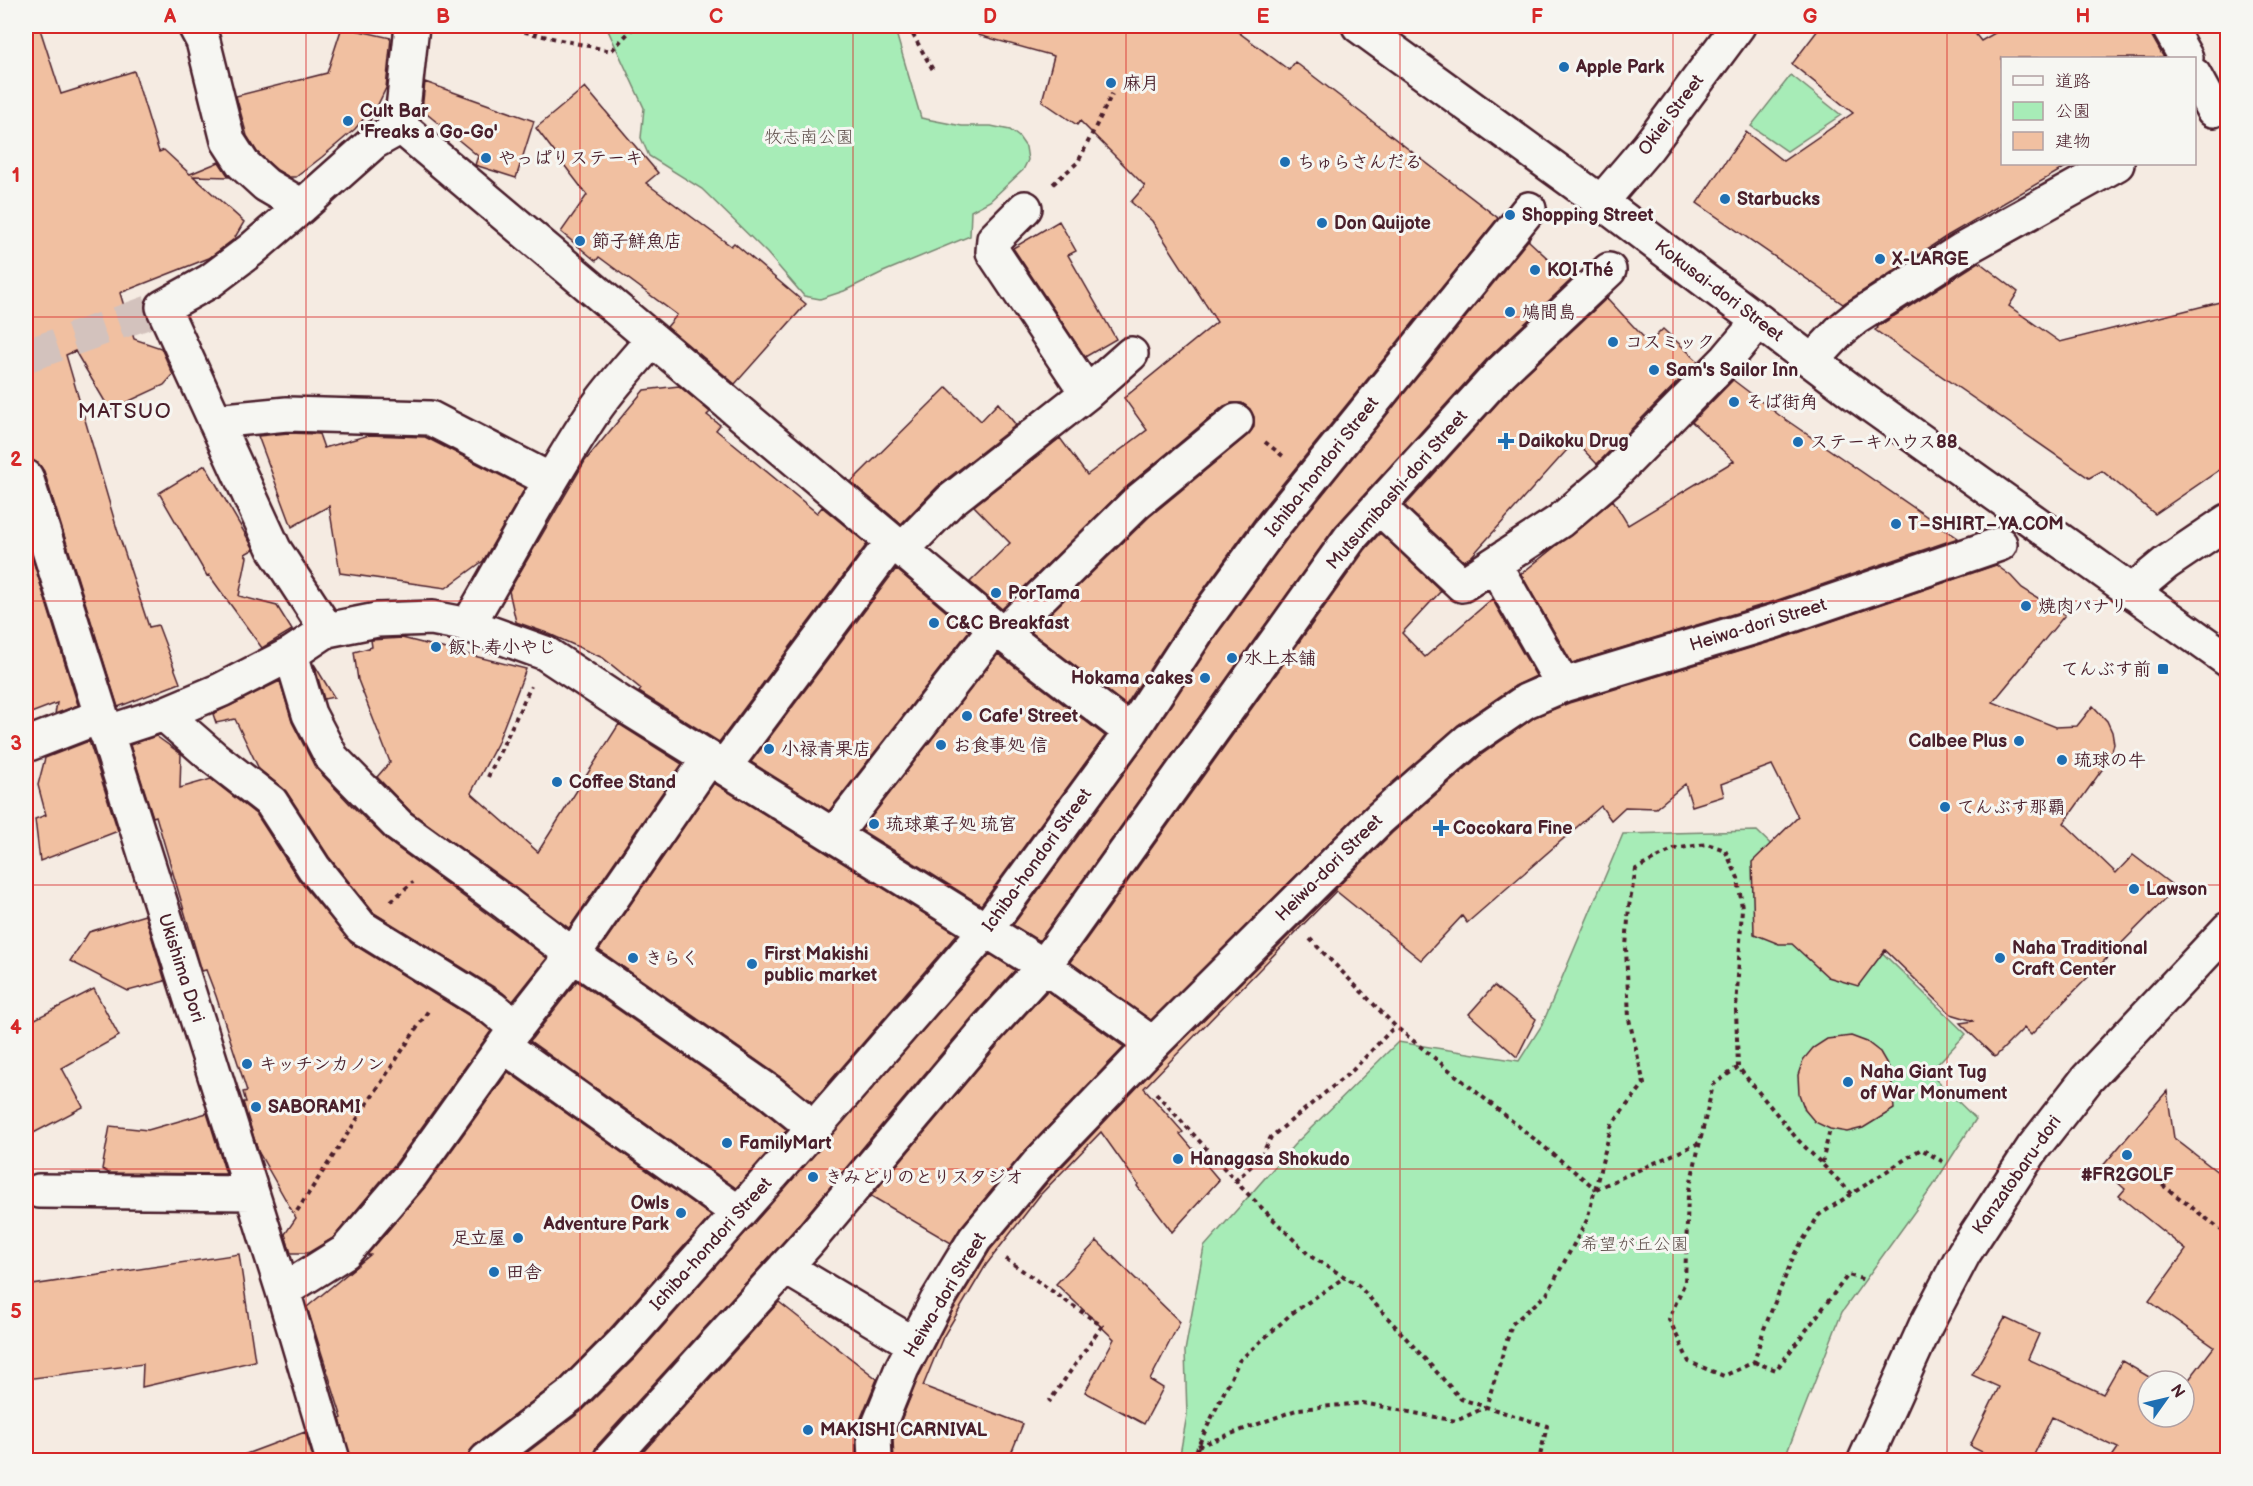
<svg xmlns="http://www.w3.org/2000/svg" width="2253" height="1486" viewBox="0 0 2253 1486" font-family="'Balsamiq Sans','Klee One',sans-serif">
<rect width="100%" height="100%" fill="#f5ebe2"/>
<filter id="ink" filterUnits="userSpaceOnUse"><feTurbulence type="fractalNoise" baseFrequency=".0167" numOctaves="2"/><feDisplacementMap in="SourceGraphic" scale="12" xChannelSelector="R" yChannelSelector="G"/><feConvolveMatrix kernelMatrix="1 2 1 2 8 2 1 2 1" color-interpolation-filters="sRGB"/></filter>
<g filter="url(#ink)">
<path fill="#a7ecb7" stroke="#788671" stroke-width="1.5" d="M606,26H894L921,118L962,126H991L1010,130L1019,137L1026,147L1028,160L1023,170L990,201L971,211L970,236L883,272L844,291L820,299L804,296L767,253L702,189L649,156L641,138L644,108Z
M1791,75L1841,115L1787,151L1751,126Z
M1757,831L1966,1034L1929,1073L1976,1119L1933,1186L1842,1312L1784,1460H1179L1187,1415L1185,1351L1204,1247L1294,1145L1398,1042L1519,1061L1542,1025L1623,834Z"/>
<path fill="#f1c0a1" stroke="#4a1f2b" stroke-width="1.5" d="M26,26H39L61,94L134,71L159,152L164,150L190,174L219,162L229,177L193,176L244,222L234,239L209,258L120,293L134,339L161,348L173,375L164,385L110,410L75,351L66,355L117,529L149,627L158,625L180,683L118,707L44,471L38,463L26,459Z
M979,26H1230L1289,70L1295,62L1498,218L1259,513L1188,611L1126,705L1031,632L1149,517L1248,435L1254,427V417L1250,409L1242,403H1232L1224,406L1123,490L1002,609L970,582L1010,543L974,506L1060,438L1087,475L1147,430L1124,398L1217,322L1152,221L1131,202L1145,186L1080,121L1077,125L1042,101L1054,56L978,35Z
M1821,26H1969L1981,41L2007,26H2146L2164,58H2002V164H2071L1947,236L1843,304L1697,203L1746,132L1783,161L1853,113L1792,64Z
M342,27L391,38L386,88L370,121L366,116L355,129L322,157L296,177H289L277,170L257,152L247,136L236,96L327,73Z
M425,82L534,121L516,178L475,165L478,156L422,110Z
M585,87L658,173L646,183L731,246L734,243L806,304L735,384L667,327L677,315L599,257L596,261L561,232L587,195L536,128Z
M1059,221L1076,251L1068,255L1116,339L1085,357L1013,248Z
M1529,239V241L1571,280L1487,359L1335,527L1039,941L1013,925L1146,743L1218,633L1289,536Z
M1979,262L2018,292L2009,306L2060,342L2228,300V464L2155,514L2102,471L2089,478L1875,330L1878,328L1877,327Z
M1607,298L1649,343L1663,329L1698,361L1597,464L1575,441L1471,557L1464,561L1405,506L1514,385Z
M1733,380L1779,415L1958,538L1769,603L1572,663L1521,574L1613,500L1628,525L1734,461L1692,422Z
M679,386L710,412L707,415L720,425L716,430L817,513L822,507L867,544L719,742L639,692L641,689L603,658L547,633L516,622L509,591L585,461L644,390Z
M947,387L981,421L998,403L1016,425L938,486L901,524L851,482Z
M288,433L319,434L324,448L369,435L425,437L525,488L483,561L446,588L340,573L329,506L292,527L258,436Z
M205,465L254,549L245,554L247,557L239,596L277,606L292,630L262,648L209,575L207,576L159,493Z
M1380,533L1441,591L1402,633L1425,657L1492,599L1536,676L1515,686L1458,725L1367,805L1151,1020L1070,962L1365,550Z
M26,538L78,705L55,714L57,703L26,715Z
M1996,565L2011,576L2022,588L2065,615L1993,702L2056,727L2077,726L2093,706L2107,721L2112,732L2114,744L2109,760L2064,823L2116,873L2133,855L2176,888L2031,1035L2024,1028L1995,1057L1960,1023L1974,1021L1951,1014L1885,950L1858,986L1828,977L1792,944H1779L1754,934L1752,862L1798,817L1772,765L1721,784L1724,796L1692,806L1685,784L1656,808L1625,807L1611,820L1601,806L1467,923L1462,916L1421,960L1336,891L1144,1088L1183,1132L1180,1134L1219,1180L1172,1232L1137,1186L1138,1184L1101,1132L1040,1195L986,1265L943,1337L923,1386L1023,1424L1008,1461H894L893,1440L919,1376L953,1310L990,1250L1051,1178L1166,1057L1392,833L1481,755L1535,717L1569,703L1780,639Z
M896,569L969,631L829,811L751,762Z
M402,638L526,669L497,744L471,793L538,852L619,724L682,764L569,928L411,812L377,777L390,762L358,680L354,652L372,647L371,640Z
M998,654L1105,736L981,905L861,830Z
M314,664L334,697L324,699Z
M280,681L292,722L315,767L351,805L388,841L547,958L513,1001L502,992L374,913L329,857L286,791L259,769L235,719L216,723L213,714Z
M156,736L181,754L180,788L211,779L257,815L299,880L351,943L481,1023L491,1031L396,1163L333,1238L308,1253H291L285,1234L296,1218L258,1151L243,1102H246L243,1092L247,1091L216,996L206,970L202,971L156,816L153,817L130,745Z
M89,741L118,831L40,861L35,819L46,815L38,785L45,758Z
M714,783L957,934L812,1102L782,1078L599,950Z
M145,915L165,981L128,991L70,961L89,932Z
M990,954L1015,970L973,1016L794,1230L596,1447L592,1461H516L583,1410L636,1357Z
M577,981L760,1108L787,1130L736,1188L530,1041Z
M1494,986L1536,1019L1517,1057L1469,1014Z
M94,989L119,1036L62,1068L83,1107L26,1137V1035L35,1019Z
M1047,991L1124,1047L1023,1153L961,1227L951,1243L871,1196L1001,1041Z
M1851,1036L1867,1042L1880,1052L1891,1071L1894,1109L1863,1128L1847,1132L1830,1129L1815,1122L1805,1110L1799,1094L1798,1075L1803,1060L1813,1048L1827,1039Z
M508,1072L711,1216L608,1331L559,1381L475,1445L469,1452L468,1461H351L340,1419L342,1418L307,1307L370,1255H367L426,1186Z
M2167,1091L2174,1138L2228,1180V1461H2109L2118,1448L2052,1417L2031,1461H2000L1970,1446L1999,1387L1972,1375L2005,1318L2039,1334L2028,1359L2103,1394L2122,1361L2156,1381H2148V1417H2184V1386L2214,1347L2149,1301L2186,1250L2119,1196L2125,1189L2101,1168Z
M207,1113L226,1174L109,1173L102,1169L110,1126L148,1130Z
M1097,1241L1180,1322L1150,1380L1163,1388L1144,1424L1085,1392L1114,1339L1056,1284Z
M239,1254L255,1361L142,1387L143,1364L26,1379V1286Z
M779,1302L877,1379L856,1430V1461H635Z
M305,1432L314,1461H239L238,1457Z"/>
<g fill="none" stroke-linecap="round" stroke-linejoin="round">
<path stroke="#d3c2bd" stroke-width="33" stroke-dasharray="33 16" stroke-linecap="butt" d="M26,356L163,307"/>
<defs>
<path id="minor" d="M195,26L203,41L228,141L243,164L266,185L302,206L374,142L401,127
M2168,26L2186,58
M2194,75L2213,110
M401,127L995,628L1131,732
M401,127L412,26
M1601,202L1648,147L1738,26
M302,206L251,250L210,281L163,307L274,549L327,630
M1025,208L994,239L993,252L1087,393
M1812,361L1841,330L1857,317L1962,250L2117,164
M215,421L287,414L430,418L550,480
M26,477L283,1291L333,1460
M1379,507L1462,585L1560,521L1608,480L1727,359L1759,321
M902,550L950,501L1087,393L1131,354
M1494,564L1563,685
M2131,592L2166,563L2228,521
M468,625C510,554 548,480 594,411C611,386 633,363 652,340
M1003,634L1136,503L1236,421
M291,654L309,714L332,758L399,826L504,902L573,955L771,1093L814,1128
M164,714L213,757L271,802L314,868L361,927L492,1008L516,1028
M106,733L164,714L221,690L291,654L327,630L377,620L432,618L468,625L545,653L622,704L1044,966L1153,1044
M26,745L101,716
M724,767L892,542
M834,835L995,628
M504,1046L739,1213
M39,1191L252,1193
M785,1267L914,1344
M283,1291L345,1252L411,1175L516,1028L573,955L709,758
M486,1460L571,1395L622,1344L814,1128L986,930L1131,732L1203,622L1274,525L1529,209
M610,1460L808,1242L987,1029L1044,966L1350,538L1501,372L1609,270
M875,1460L874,1437L902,1368L937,1301L975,1239L1037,1165L1153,1044L1379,819L1469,740L1526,701L1563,685L1775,621L2000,544
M1865,1460L1926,1325L1964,1253L2033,1148L2087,1079L2228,929"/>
<path id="major" d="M1359,26L1601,202L1858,396L2228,660"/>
</defs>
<use href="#minor" stroke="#4a1f2b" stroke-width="38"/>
<use href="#major" stroke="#4a1f2b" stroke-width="38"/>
<path stroke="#4a1f2b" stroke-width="4" stroke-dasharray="4.5 4.5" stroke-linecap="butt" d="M498,26L611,51L635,26
M908,26L933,70
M1053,184L1078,162L1112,94
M1265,442L1283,456
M488,777L531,686
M391,901L413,882
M1310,939L1395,1026L1596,1189
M1156,1093L1241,1187L1310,1256L1358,1285L1461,1399L1547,1426L1539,1460
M1822,1163L1830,1129
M2148,1174L2228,1235
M1235,1181L1260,1158L1271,1137L1353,1070L1395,1026
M1596,1189L1699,1143
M1852,1194L1798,1140L1738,1067L1713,1085L1688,1194L1685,1282L1669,1319L1689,1362L1724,1376L1754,1362L1764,1329L1795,1253L1819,1215L1921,1149L1947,1164
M297,1211L428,1011
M1006,1259L1102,1326L1049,1402
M1754,1362L1776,1370L1848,1275L1865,1280
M1198,1446L1299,1409L1363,1403L1456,1421L1486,1407L1512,1324L1547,1294L1587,1220L1612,1124L1644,1084L1629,1019L1626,947L1629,906L1636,869L1674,849L1707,844L1725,850L1738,878L1742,908L1736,1010L1738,1067
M1194,1460L1198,1446L1239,1361L1291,1314L1345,1277"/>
<use href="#minor" stroke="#f6f6f2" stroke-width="33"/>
<use href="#major" stroke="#f6f6f2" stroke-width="33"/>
</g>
</g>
<path fill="none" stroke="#d62828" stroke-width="1.5" stroke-opacity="0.55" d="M306,26V1460M580,26V1460M853,26V1460M1126,26V1460M1400,26V1460M1673,26V1460M1947,26V1460M26,317H2228M26,601H2228M26,885H2228M26,1169H2228"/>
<g fill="#1f6fb2" stroke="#f6f6f2" stroke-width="2">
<circle cx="1564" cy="67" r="6"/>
<circle cx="1111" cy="83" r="6"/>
<circle cx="348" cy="121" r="6"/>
<circle cx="486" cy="158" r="6"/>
<circle cx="1285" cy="162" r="6"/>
<circle cx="1725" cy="199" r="6"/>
<circle cx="1510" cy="215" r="6"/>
<circle cx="1322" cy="223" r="6"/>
<circle cx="580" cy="241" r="6"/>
<circle cx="1880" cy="259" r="6"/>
<circle cx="1535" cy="270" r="6"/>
<circle cx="1510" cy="312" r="6"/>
<circle cx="1613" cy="342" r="6"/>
<circle cx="1654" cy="370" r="6"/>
<circle cx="1734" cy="402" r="6"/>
<path d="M1503 432h6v6h6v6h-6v6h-6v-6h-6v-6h6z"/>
<circle cx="1798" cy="442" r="6"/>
<circle cx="1896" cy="524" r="6"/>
<circle cx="996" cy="593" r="6"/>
<circle cx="2026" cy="606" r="6"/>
<circle cx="934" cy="623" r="6"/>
<circle cx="436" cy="647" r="6"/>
<circle cx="1232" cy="658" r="6"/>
<rect x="2157" y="663" width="12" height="12" rx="3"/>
<circle cx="1205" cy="678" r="6"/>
<circle cx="967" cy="716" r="6"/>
<circle cx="2019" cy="741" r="6"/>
<circle cx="941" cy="745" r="6"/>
<circle cx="769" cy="749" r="6"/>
<circle cx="2062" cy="760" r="6"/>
<circle cx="557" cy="782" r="6"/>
<circle cx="1945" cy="807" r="6"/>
<circle cx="874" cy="824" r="6"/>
<path d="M1438 819h6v6h6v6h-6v6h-6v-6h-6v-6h6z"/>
<circle cx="2134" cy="889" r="6"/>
<circle cx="633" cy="958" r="6"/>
<circle cx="2000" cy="958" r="6"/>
<circle cx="752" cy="964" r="6"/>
<circle cx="247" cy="1064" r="6"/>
<circle cx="1848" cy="1082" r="6"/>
<circle cx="256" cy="1107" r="6"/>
<circle cx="727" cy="1143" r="6"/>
<circle cx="2127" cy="1155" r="6"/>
<circle cx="1178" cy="1159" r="6"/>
<circle cx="813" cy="1177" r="6"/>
<circle cx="681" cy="1213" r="6"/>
<circle cx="518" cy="1238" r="6"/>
<circle cx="494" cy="1272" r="6"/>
<circle cx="808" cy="1430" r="6"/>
</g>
<g text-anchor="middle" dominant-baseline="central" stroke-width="6" stroke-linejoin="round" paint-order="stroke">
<g font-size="18" font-weight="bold" fill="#4a1f2b" stroke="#f6f6f2" text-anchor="start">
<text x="1576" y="67">Apple Park</text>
<text x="1123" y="83">麻月</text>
<text x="360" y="111">Cult Bar<tspan x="360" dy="21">'Freaks a Go-Go'</tspan></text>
<text x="498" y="158">やっぱりステーキ</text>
<text x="1297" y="162">ちゅらさんだる</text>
<text x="1737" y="199">Starbucks</text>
<text x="1522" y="215">Shopping Street</text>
<text x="1334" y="223">Don Quijote</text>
<text x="592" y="241">節子鮮魚店</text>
<text x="1892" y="259">X-LARGE</text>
<text x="1547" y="270">KOI Thé</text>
<text x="1522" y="312">鳩間島</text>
<text x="1625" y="342">コスミック</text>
<text x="1666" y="370">Sam's Sailor Inn</text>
<text x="1746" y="402">そば街角</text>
<text x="1518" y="441">Daikoku Drug</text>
<text x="1810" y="442">ステーキハウス88</text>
<text x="1908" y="524">T−SHIRT−YA.COM</text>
<text x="1008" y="593">PorTama</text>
<text x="2038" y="606">焼肉パナリ</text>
<text x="946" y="623">C&amp;C Breakfast</text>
<text x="448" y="647">飯ト寿小やじ</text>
<text x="1244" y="658">水上本舗</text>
<text x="2151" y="669" text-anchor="end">てんぶす前</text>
<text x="1193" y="678" text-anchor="end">Hokama cakes</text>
<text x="979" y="716">Cafe' Street</text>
<text x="2007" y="741" text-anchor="end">Calbee Plus</text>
<text x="953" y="745">お食事処 信</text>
<text x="781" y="749">小禄青果店</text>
<text x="2074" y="760">琉球の牛</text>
<text x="569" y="782">Coffee Stand</text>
<text x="1957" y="807">てんぶす那覇</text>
<text x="886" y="824">琉球菓子処 琉宮</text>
<text x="1453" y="828">Cocokara Fine</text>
<text x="2146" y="889">Lawson</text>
<text x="2012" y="948">Naha Traditional<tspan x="2012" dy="21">Craft Center</tspan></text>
<text x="764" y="954">First Makishi<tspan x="764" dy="21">public market</tspan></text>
<text x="645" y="958">きらく</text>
<text x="259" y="1064">キッチンカノン</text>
<text x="1860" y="1072">Naha Giant Tug<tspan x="1860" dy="21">of War Monument</tspan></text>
<text x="268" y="1107">SABORAMI</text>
<text x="739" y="1143">FamilyMart</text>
<text x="1190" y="1159">Hanagasa Shokudo</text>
<text x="2127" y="1175" text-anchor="middle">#FR2GOLF</text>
<text x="825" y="1177">きみどりのとりスタジオ</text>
<text x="669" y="1203" text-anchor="end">Owls<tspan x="669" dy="21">Adventure Park</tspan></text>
<text x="506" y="1238" text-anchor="end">足立屋</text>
<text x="506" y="1272">田舎</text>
<text x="820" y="1430">MAKISHI CARNIVAL</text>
</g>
<g font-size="18" fill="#4a1f2b" stroke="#f6f6f2">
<text transform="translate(1671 115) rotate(-53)">Okiei Street</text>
<text transform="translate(1719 291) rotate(37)">Kokusai-dori Street</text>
<text transform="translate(1322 467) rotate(-52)">Ichiba-hondori Street</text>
<text transform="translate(1397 490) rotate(-49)">Mutsumibashi-dori Street</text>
<text transform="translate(1758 625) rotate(-17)">Heiwa-dori Street</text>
<text transform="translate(1037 860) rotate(-54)">Ichiba-hondori Street</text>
<text transform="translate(1329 868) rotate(-45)">Heiwa-dori Street</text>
<text transform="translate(181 968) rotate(72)">Ukishima Dori</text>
<text transform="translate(2017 1175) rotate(-55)">Kanzatobaru-dori</text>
<text transform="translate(711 1244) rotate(-48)">Ichiba-hondori Street</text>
<text transform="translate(945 1295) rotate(-59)">Heiwa-dori Street</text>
</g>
<g font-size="18" fill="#61524e" stroke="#f6f6f2">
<text x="809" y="137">牧志南公園</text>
<text x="1635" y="1244">希望が丘公園</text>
</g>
<g font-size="21" letter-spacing="1.5" fill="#4a1f2b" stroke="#f6f6f2">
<text x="125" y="411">MATSUO</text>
</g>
</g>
<rect width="2253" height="1486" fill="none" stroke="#f6f6f2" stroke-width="66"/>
<rect x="2001" y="57" width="195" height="108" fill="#f6f6f2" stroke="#b1a0a2" stroke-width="1.5"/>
<rect x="2013" y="76" width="30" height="9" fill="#f6f6f2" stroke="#b1a0a2" stroke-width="1.5"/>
<text x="2055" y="87" font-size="18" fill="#4a1f2b">道路</text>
<rect x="2013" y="102" width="30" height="18" fill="#a7ecb7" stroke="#b1a0a2" stroke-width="1.5"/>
<text x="2055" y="117" font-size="18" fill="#4a1f2b">公園</text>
<rect x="2013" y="132" width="30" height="18" fill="#f1c0a1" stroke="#b1a0a2" stroke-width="1.5"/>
<text x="2055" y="147" font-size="18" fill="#4a1f2b">建物</text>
<g transform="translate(2166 1399) rotate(56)"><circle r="28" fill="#f6f6f2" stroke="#b1a0a2" stroke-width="1.5"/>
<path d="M0-4.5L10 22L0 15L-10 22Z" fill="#1f6fb2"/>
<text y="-9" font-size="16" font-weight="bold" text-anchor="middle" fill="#4a1f2b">N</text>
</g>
<rect x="33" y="33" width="2187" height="1420" fill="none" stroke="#d62828" stroke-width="2"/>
<g font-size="20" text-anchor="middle" font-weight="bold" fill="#d62828">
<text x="170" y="23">A</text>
<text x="443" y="23">B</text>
<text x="716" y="23">C</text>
<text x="990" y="23">D</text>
<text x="1263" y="23">E</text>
<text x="1537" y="23">F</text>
<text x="1810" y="23">G</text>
<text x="2083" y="23">H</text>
<text x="16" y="182">1</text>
<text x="16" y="466">2</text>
<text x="16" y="750">3</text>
<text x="16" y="1034">4</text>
<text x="16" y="1318">5</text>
</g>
</svg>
